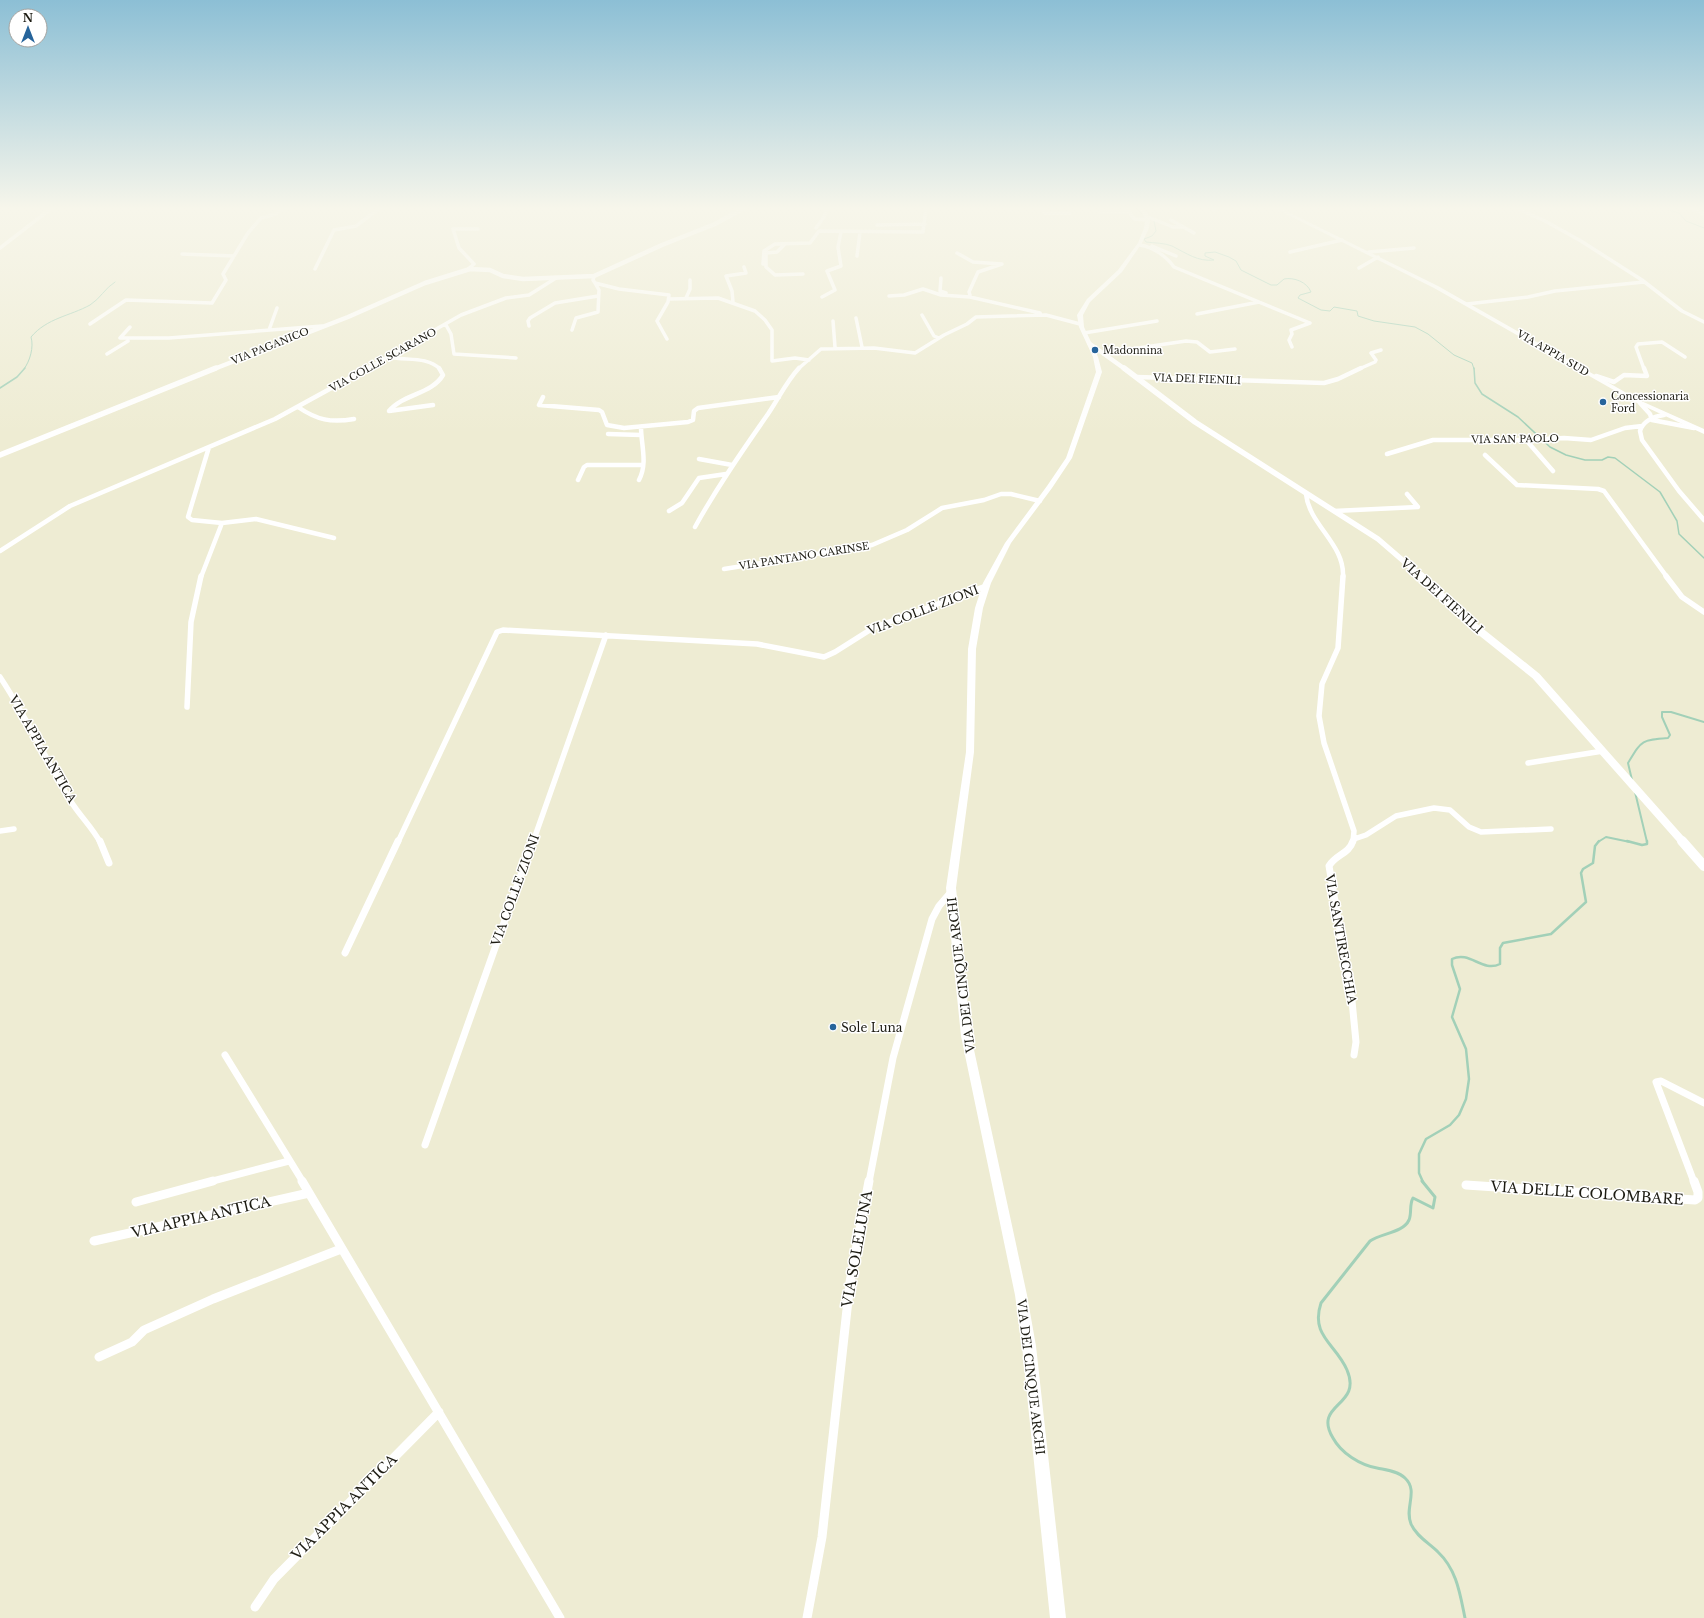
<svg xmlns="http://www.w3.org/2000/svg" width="1704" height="1618" viewBox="0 0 1704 1618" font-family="'Libre Baskerville',serif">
<rect width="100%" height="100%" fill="#eeecd3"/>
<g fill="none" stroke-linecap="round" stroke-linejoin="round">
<path stroke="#a2d0b8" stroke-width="1" d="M1135,207L1142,214
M1659,207L1679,213L1686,221L1704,228
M1154,221L1156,231L1152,236L1144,239L1146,242C1154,243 1165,243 1172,246C1186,253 1198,262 1214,260L1205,256V253L1215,252L1229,257L1236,261L1241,270L1271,285H1277L1284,279C1294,277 1307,282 1311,292L1300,295L1298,298L1321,310L1330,311L1334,307L1357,311L1358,316L1374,321L1415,327L1428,334L1454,355L1472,363L1474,369
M24,369C30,361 34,347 31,337C47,318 70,316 90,305C100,299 105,288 115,282"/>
<path stroke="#a2d0b8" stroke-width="1.5" d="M1474,368L1475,383L1482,394L1518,417L1550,447L1566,455L1585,460H1602L1608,457L1615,458L1660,492L1677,521L1679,534L1704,558
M0,388L17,377L25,368"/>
<path stroke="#a2d0b8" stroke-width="2" d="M1632,780L1628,763C1642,740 1641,740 1668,738L1670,735L1662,717V712H1671L1704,722
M1635,792L1647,842
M1598,842L1606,837L1630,842"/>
<path stroke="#a2d0b8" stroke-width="2.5" d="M1627,841L1642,845L1647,844V841
M1423,1182L1419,1173V1154L1426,1139L1450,1125L1459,1115L1466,1099L1469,1079L1466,1049L1452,1017L1460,989L1452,965V959C1470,950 1482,973 1500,964V948L1503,943L1551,934L1586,902L1581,873L1583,869L1593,863L1595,846L1599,841"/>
<path stroke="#a2d0b8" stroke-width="3" d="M1422,1181L1435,1197L1433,1208L1413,1198C1409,1205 1412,1213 1409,1220C1403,1233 1381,1233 1370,1241L1321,1303C1310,1336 1336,1344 1347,1370C1363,1407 1312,1403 1333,1438C1341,1453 1360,1465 1377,1468C1386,1470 1398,1471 1405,1478C1419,1491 1404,1508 1411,1524C1416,1536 1429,1543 1438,1552C1457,1570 1460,1594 1465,1618"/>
<path stroke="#fff" stroke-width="3.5" d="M1041,207L1045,213H1070
M1126,207L1134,219L1148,220
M1514,207L1545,221L1581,241L1642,280L1682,311L1704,322
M1687,207L1704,214
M1009,209L1018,207
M1213,209L1224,207
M1101,212H1130
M1148,217L1173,227H1183
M1171,220L1194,233
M877,225L925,224
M816,228L824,217L828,207
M785,244L777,252L766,253V267L775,275L803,274
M1140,245C1153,247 1166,256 1174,267L1310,323
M1152,246L1176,256
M0,248L53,207
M1290,252L1342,240
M1369,252L1414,248
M957,253L973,262L1002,264L978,272L969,292L970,295
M182,254L234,256
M857,256L860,232
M763,264L764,251L775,244L810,243L819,231L923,232L926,207
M1359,268L1378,257
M315,269L334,230L356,226L381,207
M467,270L474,264L459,248L453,229H478
M594,276L593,280L595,283L619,289L669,295L668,302L657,321L667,339
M941,278L940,291L946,293
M889,296L904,295L923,289L941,295L970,297L1040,313
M822,297L835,290L827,271L841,266L838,247L841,232
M686,298L690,289V280
M669,299L718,298L755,311L765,320L772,330V361L795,358L809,360
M733,302L732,291L726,276L746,273L744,267
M1467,304L1528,297L1555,291L1644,282
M1197,314L1259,302
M922,315L934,336L939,338
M856,318L862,347
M833,321L835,347
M90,324L126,300L212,303L226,280L223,274L248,233L261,218L276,214L281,209L287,207
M446,325L451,334L454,354L516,358
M529,326L528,321L530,318L555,303L598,296
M130,327L120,338H169L322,326
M269,330L277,308
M572,330L576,318L598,312L599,290L595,283
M1084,333L1157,321
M1292,347L1289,340L1292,334L1291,330L1310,323
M1104,353L1186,341L1197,342L1210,352L1235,349
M107,354L128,341
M389,357C406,361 427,356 440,369
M366,369L461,315L506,298L529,295L556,278
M798,369L821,349L874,348L915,353L944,335L967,324L976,317L1046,315L1080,324
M1359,369L1375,362L1376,360L1371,353L1381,350
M1644,369L1636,347L1638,344L1662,342L1685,357"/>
<path stroke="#fff" stroke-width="4.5" d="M1596,376L1614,382L1624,375L1647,376L1644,368
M1137,377L1324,383L1338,379L1361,368
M543,397L539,405L599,410L602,412L607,425L624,428L688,422L693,420L694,411L698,408L779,397
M1640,403L1650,414L1652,420
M433,405L389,411C403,394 432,394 443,375L439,368
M298,407C317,420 331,423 354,419
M1664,415C1654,416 1643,421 1640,431L1642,440L1679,491L1704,520
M1652,420L1694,428
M608,434L641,435
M1526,440L1553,471
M1387,454L1433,440H1526L1564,438L1591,440L1625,428L1642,426
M1485,455L1517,485L1598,489L1604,491L1667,577
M699,459L732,465
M578,480L584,467L587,465H643
M639,480C648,463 641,445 641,427
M1306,494C1309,525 1345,544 1343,577
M669,511L682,503L699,478L726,474
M1334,511L1418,507L1407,494
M222,523L256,519L334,538
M695,527C717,487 742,451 768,414C779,398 786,382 799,368
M0,551L70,506L275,419L368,368
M724,569L872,545L907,530L942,508L984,500L1001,494H1011L1040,501
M201,577L222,523L192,520L188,517L209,447"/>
<path stroke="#fff" stroke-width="5.5" d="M1343,576L1338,648L1322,684L1319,716L1324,743L1354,831L1353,842
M1666,576L1682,597L1704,612
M0,677C26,716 46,759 70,800C79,815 92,827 100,842
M187,707L191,622L201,576
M1528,763L1603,751
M0,831L14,829
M1354,839L1366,835L1396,816L1434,808L1450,810L1469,827L1481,832L1551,829
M398,842L497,632L503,630L757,644L824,657L835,652L873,628L986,586
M533,842L606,635"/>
<path stroke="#fff" stroke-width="7" d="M100,841L109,863
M1353,841C1349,854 1335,855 1329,866L1352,1001L1356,1042L1354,1055
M345,953L398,841
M225,1055L303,1182
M425,1145L533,841
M209,1182L289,1161
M869,1182L893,1058L932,919L939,906L951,892
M1694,1182L1656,1082L1661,1081L1704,1103"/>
<path stroke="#fff" stroke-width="9" d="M302,1181L560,1618
M1466,1185L1695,1200L1698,1198V1192L1694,1181
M136,1202L213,1181
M94,1241L309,1193
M99,1357L132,1342L144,1330L213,1299L341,1249
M255,1607L274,1579L439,1412
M807,1618L822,1537L850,1282L869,1181"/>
<path stroke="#fff" stroke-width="4.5" d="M1090,344L1125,369
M214,369L348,317L425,283L470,269L490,270L503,276L523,279L594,276L662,245L715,224L746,207"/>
<path stroke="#fff" stroke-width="5.5" d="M1124,368L1195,422L1378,539L1422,577
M0,455L216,368"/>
<path stroke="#fff" stroke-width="8" d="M1421,576L1466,620L1536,676L1683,842"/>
<path stroke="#fff" stroke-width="10" d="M1682,841L1704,866"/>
<path fill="#fff" fill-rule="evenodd" d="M1138,207H1142L1148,214L1150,221L1149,228L1142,243L1122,272L1090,302L1083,315L1084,327L1098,357L1102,372L1072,458L1052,488L1011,543L991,583L983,608L976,649L974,752L956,888L971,1036L1027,1295L1036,1346L1066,1618H1050L1022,1346L1015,1295L961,1036L946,888L966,752L968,649L975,608L983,583L1005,543L1047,486L1066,458L1096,372L1093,357L1079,327L1077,315L1087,299L1118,270L1138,243L1144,228L1145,221L1143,214Z"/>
<path fill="#fff" fill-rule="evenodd" d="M1272,207H1278L1438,286L1639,400L1704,429V434L1635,402L1434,288Z"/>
</g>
<linearGradient id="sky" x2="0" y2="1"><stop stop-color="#8cbfd5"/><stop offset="0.48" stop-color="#f7f6eb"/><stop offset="1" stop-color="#f7f6eb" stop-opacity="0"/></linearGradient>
<rect width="1704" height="434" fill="url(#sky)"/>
<g fill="#26649b" stroke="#fff" stroke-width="1.5">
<circle cx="1095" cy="350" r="4"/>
<circle cx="1603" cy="402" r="4"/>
<circle cx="833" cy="1027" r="4"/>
</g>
<g text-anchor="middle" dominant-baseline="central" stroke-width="3" stroke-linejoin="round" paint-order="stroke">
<g font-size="10" fill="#1d1c13" stroke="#fff">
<text transform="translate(270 346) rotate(-22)">VIA PAGANICO</text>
<text transform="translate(1553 353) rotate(30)">VIA APPIA SUD</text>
<text transform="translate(383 360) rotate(-29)">VIA COLLE SCARANO</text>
<text transform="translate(1197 379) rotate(2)">VIA DEI FIENILI</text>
<text transform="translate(1515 439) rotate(-1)">VIA SAN PAOLO</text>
<text transform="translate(804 556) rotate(-9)">VIA PANTANO CARINSE</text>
</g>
<g font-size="10" fill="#1d1c13" stroke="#fff" text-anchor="start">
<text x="1103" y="350">Madonnina</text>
<text x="1611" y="396">Concessionaria<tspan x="1611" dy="12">Ford</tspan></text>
</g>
<g font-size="12" fill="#1d1c13" stroke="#fff">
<text transform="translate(1442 596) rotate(42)">VIA DEI FIENILI</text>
<text transform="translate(923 610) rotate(-21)">VIA COLLE ZIONI</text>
<text transform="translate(43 749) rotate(60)">VIA APPIA ANTICA</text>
<text transform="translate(515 890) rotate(-70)">VIA COLLE ZIONI</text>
<text transform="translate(1341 939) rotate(80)">VIA SANTIRECCHIA</text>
<text transform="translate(961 975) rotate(-97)">VIA DEI CINQUE ARCHI</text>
<text transform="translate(1031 1377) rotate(83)">VIA DEI CINQUE ARCHI</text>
</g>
<g font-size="12" fill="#1d1c13" stroke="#fff" text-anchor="start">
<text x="841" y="1027">Sole Luna</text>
</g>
<g font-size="14" fill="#1d1c13" stroke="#fff">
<text transform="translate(1587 1193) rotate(4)">VIA DELLE COLOMBARE</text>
<text transform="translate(201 1217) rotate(-13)">VIA APPIA ANTICA</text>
<text transform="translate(857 1249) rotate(-80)">VIA SOLELUNA</text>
<text transform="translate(344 1507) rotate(-45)">VIA APPIA ANTICA</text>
</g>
</g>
<g transform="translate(28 28)"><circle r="19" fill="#ffffff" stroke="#a5a4a1"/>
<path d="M0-3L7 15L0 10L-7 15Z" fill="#26649b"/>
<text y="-6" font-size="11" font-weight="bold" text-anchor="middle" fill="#1d1c13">N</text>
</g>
</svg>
